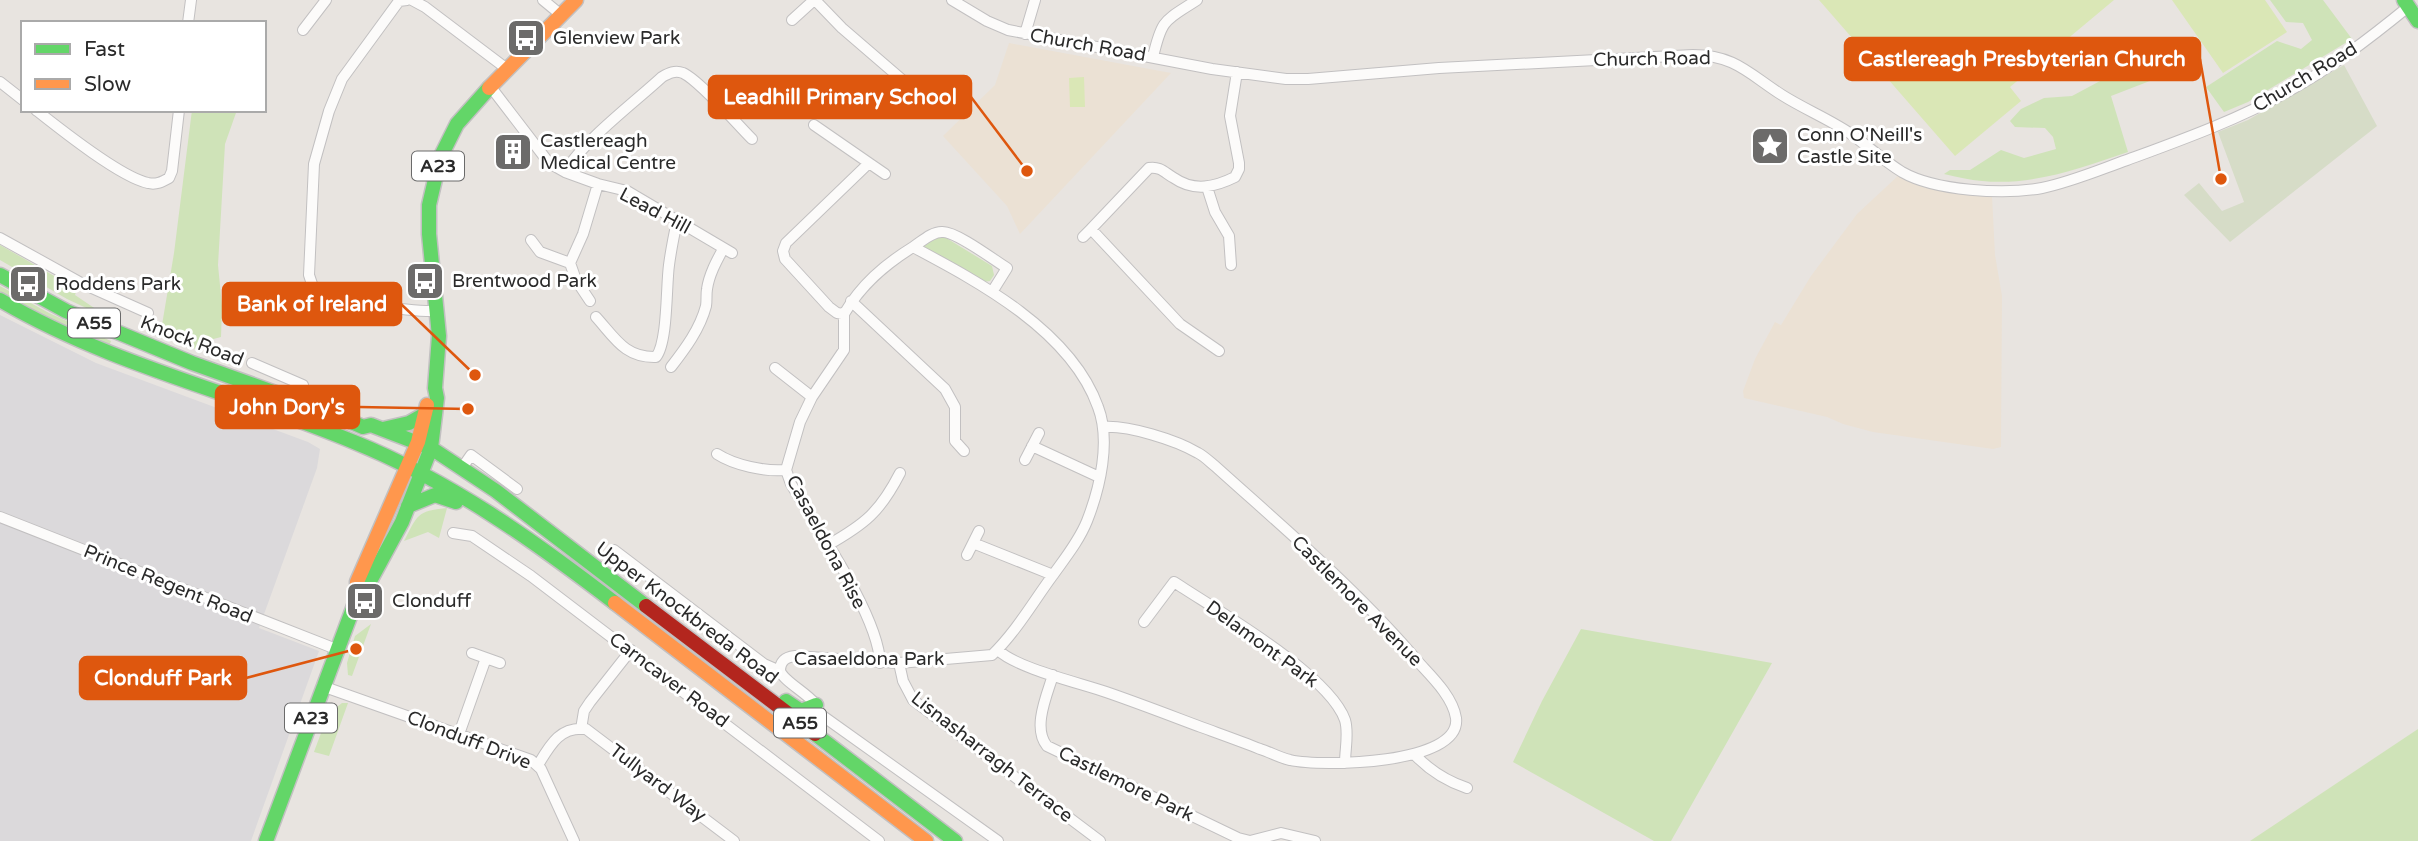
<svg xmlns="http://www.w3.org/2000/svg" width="2418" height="841" font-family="'Varela Round',sans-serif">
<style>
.industrial{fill:#dbd9db}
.education{fill:#ebe1d4}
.green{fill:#cfe3b8}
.cemetery{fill:#d6dcc7}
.pitch{fill:#dae7b6}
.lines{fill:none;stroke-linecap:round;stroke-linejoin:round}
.street-casing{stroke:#c2c0c1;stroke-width:12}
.fast-casing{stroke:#c2c0c1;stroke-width:17}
.slow-casing{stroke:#c2c0c1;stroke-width:17}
.jam-casing{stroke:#c2c0c1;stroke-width:17}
.street{stroke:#fcfbfa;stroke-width:10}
.fast{stroke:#63d668;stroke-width:14}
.slow{stroke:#ff974d;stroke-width:14}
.jam{stroke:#b3261e;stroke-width:14}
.labels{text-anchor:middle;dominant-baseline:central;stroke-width:6;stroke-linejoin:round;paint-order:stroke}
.shield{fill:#fff;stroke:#6a6a6a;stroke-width:2}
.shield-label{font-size:18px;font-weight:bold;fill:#2a2a2a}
.poi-label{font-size:19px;fill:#2a2a2a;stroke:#fff;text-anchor:start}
.street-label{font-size:19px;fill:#2a2a2a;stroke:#fff}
.leader{fill:none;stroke:#de570e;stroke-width:2.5}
.callout-dot{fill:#de570e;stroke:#fff;stroke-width:2.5}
.callout{fill:#de570e;stroke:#de570e;stroke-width:2.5}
.callout-label{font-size:21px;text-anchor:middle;font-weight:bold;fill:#fff}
</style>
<rect width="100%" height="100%" fill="#e8e4e0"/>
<path class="industrial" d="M0,315L96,363L308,442L320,449L317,468L259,628L319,651L251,841H0Z"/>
<path class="education" d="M1009,43L1171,73L1020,234L1007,206L943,136L995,85Z
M1900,174L1913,182L1930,189L1958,190L1992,196L1995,255L2002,296L2001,447L1993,449L1873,432L1843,424L1827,417L1744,398L1743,391L1755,359L1775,322L1781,325L1811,276L1857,214Z"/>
<path class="green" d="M2270,0H2323L2352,39L2248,102L2224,112L2206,87L2277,41L2301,49L2312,40L2303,23L2286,22Z
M2184,41L2195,47L2186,67L2111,96L2128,152C2081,168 2033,186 1982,181C1970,180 1957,177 1944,174L1950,170H1970L2001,150L2024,158L2056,149L2053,137L2045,128L2015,127L2010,121L2021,109L2044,98L2072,96L2171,43Z
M192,110H237L225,144L218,265L222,306L221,337L206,341L201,352L161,331L174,253Z
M943,236L992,266L994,275L990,281L983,282L923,248L927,240Z
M0,245L77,289L75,295L112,320L67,299L0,260Z
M0,286L49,313L111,341L109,347L0,293Z
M447,508L439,538L428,532L404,541C418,515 416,511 447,508Z
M371,624L352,676L348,675L347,663L355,636Z
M1581,629L1772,663L1671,841H1654L1513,762L1542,701Z
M342,703H348L329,756L314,752C321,734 326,715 342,703Z
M2418,729V841H2250Z"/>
<path class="cemetery" d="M2344,65L2377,126L2230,242L2184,195L2199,183L2222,211L2244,202L2218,132L2248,120Z"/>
<path class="pitch" d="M1819,0H2114L2010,87L2021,101L1955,156Z
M2172,0H2265L2287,32L2223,73Z
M1084,77L1085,107H1070L1069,78Z"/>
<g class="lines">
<defs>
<path id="street" d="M407,0L399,1L342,79L329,111L314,164L309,275L313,287C334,301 411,312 437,311
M412,0L425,7L507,69
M543,0L560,14
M815,0L842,28L914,90
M952,0L987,21L1008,30L1212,69L1286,79H1308L1439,68L1693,55C1735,55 1749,74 1782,95C1804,109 1829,119 1851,134C1868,146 1884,161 1902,172C1935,191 2004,195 2042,188C2071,182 2099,170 2127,160C2181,140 2237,120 2287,92C2331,68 2370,38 2408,7
M792,20L814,0
M188,23L191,0
M303,30L326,0
M1025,34L1035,0
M1153,57C1162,18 1165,21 1197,0
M0,82L23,100
M490,86L549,163L565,172L598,184L627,191L732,253
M36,110C60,129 120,177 148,183C156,185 162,182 169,178L172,171L179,110
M814,125L869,163L786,243L783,251L785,259L829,307L837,313L844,314
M869,163L885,174
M565,172C583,141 635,102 662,77C669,73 675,70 683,73C700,81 737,124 752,139
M1207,187L1215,212L1229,236L1231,265
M1083,237L1091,229
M0,238L83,284L148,313
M531,240L540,252L570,263
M913,247C921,242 932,231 943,232C957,232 994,260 1007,268L992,292
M590,301L576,280L570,263L583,234L598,184
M851,301L945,389L955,407V441L964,451
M844,314V350L812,397L800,422L786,470L791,484C816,526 879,617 880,663
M596,317C615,338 625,358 656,357C668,342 666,286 669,265C671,250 674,235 677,221
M1219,351L1180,324L1091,229L1149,168C1160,166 1165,173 1174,178C1194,192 1215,187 1235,177L1239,169V163L1230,116L1237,72
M252,363L303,385L296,401
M671,367C685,349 700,329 706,306C707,300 706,295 707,289C709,275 716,262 723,249
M775,368L812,397
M1032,446L1099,477
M717,454C734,465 765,472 786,470
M1025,460L1039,433
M462,468L471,455L517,489
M0,517L336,649
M453,533L472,536L531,576L879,841
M973,543L979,531
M828,545C865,524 880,512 900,473
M614,550L764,664L780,671
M967,555L973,543L1053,575
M1144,622L1174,582C1216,610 1329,674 1345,720C1349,733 1345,749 1345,763
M998,650C1016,668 1080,683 1106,692C1138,703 1169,715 1201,727C1220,734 1240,741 1260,749C1270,752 1280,758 1290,760C1320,767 1462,765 1456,718C1453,698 1434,679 1421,665C1360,592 1286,530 1215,466C1210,462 1204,456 1198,453C1176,440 1128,425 1103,427
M472,653L500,663
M899,663L903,681L913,700L1100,841
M780,671C780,661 786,657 795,656L899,663L992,655C1016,632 1033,602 1053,575C1065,558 1079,541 1087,521C1100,488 1111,441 1098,407C1071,331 979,282 913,247C884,265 861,285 844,314
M780,671C786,686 827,701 818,719C816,724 811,729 808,733
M1053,675C1047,695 1032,728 1047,746L1238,838L1250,841L1281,833L1315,841
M322,686L531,760L541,769L574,841
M820,714L998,841
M581,729L584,711L590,702L631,650
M459,734L486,658
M1414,754C1429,770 1446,781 1467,788
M538,765C550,745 560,726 586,729L734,841"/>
<path id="fast" d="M2404,0L2418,21
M0,275L66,311L192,363L329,412L363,427L371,425L431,448L496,491L646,606
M0,300C110,365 237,393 354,442C450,481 533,540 615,603
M383,429L409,423L425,414
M408,506L435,495L456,502
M786,701L801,711L816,705
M815,734L955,841
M266,841L358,595L369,583L402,522L431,448L437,398L435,388L439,336L429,234V205L440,158L457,124L489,88"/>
<path id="slow" d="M489,88L576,0
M358,595L357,582L418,442L427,405
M615,603L926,841"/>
<path id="jam" d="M646,606L815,734"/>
</defs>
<use href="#street" class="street-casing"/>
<use href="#fast" class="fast-casing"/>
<use href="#slow" class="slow-casing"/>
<use href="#jam" class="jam-casing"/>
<use href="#street" class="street"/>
<use href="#fast" class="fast"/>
<use href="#slow" class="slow"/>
<use href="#jam" class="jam"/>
</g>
<defs>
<symbol id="bus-square" viewBox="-11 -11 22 22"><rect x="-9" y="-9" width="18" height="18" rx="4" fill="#6c6b6a" stroke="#fff"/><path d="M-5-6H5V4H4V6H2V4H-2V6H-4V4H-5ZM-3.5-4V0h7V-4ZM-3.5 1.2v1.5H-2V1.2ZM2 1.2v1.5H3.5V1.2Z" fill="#fff"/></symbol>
<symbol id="sight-square" viewBox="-11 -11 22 22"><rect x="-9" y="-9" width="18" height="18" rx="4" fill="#6c6b6a" stroke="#fff"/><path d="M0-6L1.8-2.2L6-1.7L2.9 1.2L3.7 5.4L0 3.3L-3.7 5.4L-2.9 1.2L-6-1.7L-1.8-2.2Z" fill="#fff"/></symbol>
<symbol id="building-square" viewBox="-11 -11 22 22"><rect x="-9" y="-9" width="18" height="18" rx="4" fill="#6c6b6a" stroke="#fff"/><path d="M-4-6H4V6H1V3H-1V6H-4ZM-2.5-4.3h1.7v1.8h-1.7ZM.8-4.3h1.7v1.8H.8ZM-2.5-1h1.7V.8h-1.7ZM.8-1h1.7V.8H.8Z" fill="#fff"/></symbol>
</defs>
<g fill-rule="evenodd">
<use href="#bus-square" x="504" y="16" width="44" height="44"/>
<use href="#sight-square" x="1748" y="124" width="44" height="44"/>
<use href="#building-square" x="491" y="130" width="44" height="44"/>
<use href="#bus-square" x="403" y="259" width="44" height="44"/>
<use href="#bus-square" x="6" y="262" width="44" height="44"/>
<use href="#bus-square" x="343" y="579" width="44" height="44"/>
</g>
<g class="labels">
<g class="shield">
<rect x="412" y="151.5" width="52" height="29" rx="5"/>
<rect x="68" y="308.5" width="52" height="29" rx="5"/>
<rect x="285" y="703.5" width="52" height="29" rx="5"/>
<rect x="774" y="708.5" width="52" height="29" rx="5"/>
</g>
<g class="shield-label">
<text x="438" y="166">A23</text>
<text x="94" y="323">A55</text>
<text x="311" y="718">A23</text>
<text x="800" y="723">A55</text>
</g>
<g class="poi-label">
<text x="553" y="38">Glenview Park</text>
<text x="1797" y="135">Conn O'Neill's<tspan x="1797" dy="22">Castle Site</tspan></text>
<text x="540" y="141">Castlereagh<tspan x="540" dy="22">Medical Centre</tspan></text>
<text x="452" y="281">Brentwood Park</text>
<text x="55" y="284">Roddens Park</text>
<text x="392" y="601">Clonduff</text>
</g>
<g class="street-label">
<text transform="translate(1088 45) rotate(10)">Church Road</text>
<text transform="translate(1652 59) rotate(-1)">Church Road</text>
<text transform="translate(2305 77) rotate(-31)">Church Road</text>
<text transform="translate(655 211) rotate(28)">Lead Hill</text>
<text transform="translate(192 341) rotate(21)">Knock Road</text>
<text transform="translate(826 542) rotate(62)">Casaeldona Rise</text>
<text transform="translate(168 584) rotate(22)">Prince Regent Road</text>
<text transform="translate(1357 601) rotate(45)">Castlemore Avenue</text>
<text transform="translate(687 613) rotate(37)">Upper Knockbreda Road</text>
<text transform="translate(1262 644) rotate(36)">Delamont Park</text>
<text x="869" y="659">Casaeldona Park</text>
<text transform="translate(669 680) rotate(37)">Carncaver Road</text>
<text transform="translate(469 740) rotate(21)">Clonduff Drive</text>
<text transform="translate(992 757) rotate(38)">Lisnasharragh Terrace</text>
<text transform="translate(658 783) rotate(37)">Tullyard Way</text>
<text transform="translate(1126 784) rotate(26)">Castlemore Park</text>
</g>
</g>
<path class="leader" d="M2221 179L2200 59M1027 171L971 97M475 375L401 304M468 409L359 407M356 649L246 678"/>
<g class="callout-dot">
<circle cx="2221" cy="179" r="7"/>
<circle cx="1027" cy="171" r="7"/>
<circle cx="475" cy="375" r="7"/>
<circle cx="468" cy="409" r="7"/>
<circle cx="356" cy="649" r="7"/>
</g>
<g class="callout">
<rect x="1845" y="38" width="355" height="42" rx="7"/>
<rect x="709" y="76" width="262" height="42" rx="7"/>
<rect x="223" y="283" width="178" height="42" rx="7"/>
<rect x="216" y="386" width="143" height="42" rx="7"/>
<rect x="80" y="657" width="166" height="42" rx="7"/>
</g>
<g class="callout-label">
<text x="2022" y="66">Castlereagh Presbyterian Church</text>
<text x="840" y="104">Leadhill Primary School</text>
<text x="312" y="311">Bank of Ireland</text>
<text x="287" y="414">John Dory's</text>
<text x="163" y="685">Clonduff Park</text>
</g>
<rect x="21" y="21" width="245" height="91" fill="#ffffff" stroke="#aaaaaa" stroke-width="2"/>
<rect x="35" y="44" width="35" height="10" fill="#63d668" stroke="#aaaaaa" stroke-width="2"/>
<text x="84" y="56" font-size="21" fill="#2a2a2a">Fast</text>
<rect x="35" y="79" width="35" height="10" fill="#ff974d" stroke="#aaaaaa" stroke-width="2"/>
<text x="84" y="91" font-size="21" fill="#2a2a2a">Slow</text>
</svg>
